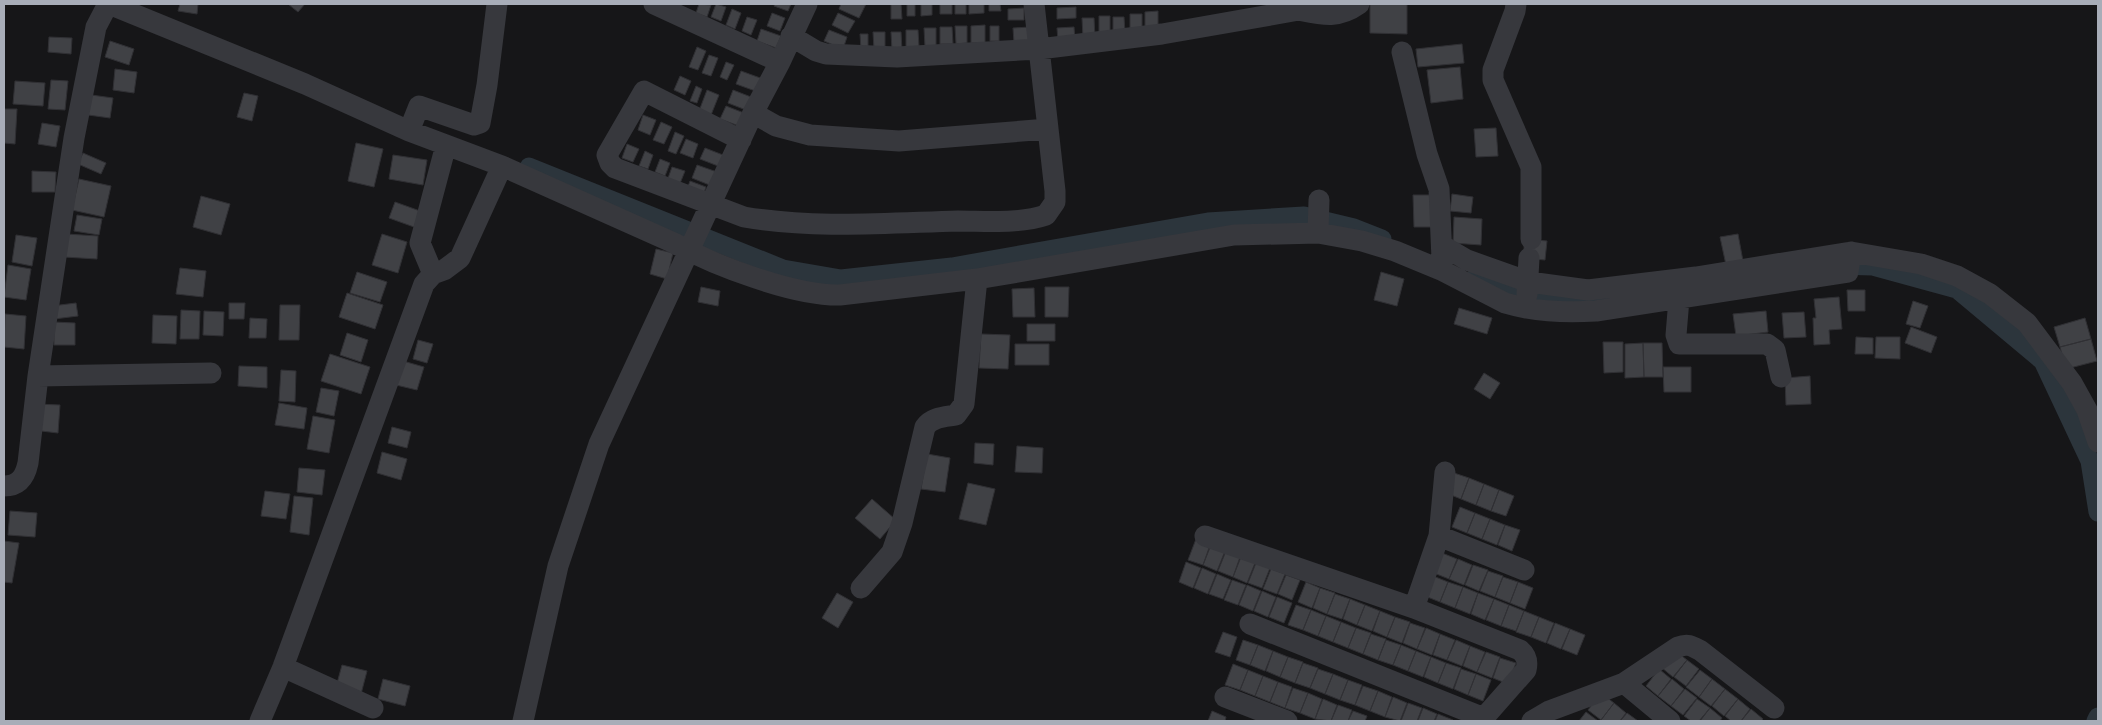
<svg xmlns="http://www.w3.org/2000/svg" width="2102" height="725" font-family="'Sofia Sans Condensed',sans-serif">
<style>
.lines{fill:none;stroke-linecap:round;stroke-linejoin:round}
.canal{stroke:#2c353c;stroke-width:19}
.building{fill:#404145;stroke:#303034}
.minor{stroke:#37383d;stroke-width:21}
</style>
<rect width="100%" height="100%" fill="#161618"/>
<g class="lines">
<path class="canal" d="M529,167L783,269L841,279L952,267L1208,222L1304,216L1354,228L1382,239
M1835,265L1873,266L1957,289L2043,361L2090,461L2098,512
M1475,278L1507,291L1561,304L1625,297
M2096,721L2098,717"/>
</g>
<path class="building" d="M180,4H198L197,14L178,11Z
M288,4H305L298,12Z
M699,4L711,5L707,17L696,13Z
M716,4L726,7L721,21L711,17Z
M775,4H791L788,11L774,6Z
M841,4H866L859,18L839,9Z
M891,4H901L902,19H891Z
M907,4H915V16H907Z
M921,4H932V15L921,16Z
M940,4H952V14H940Z
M955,4H966V14H955Z
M969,4H984V13L969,14Z
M989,4H1000L1001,11H989Z
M1370,4H1407V34L1370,33Z
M1076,7V18L1057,19V8Z
M1024,8V20H1008V9Z
M732,9L741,13L735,29L726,25Z
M1158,11V28L1145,29V12Z
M772,13L785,18L780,31L767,26Z
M838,13L855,21L848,33L832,25Z
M1130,14H1142V32H1130Z
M1099,16H1110V37H1099Z
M747,17L757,20L751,35L742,31Z
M1113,17H1124L1125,33H1113Z
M1082,18H1094L1095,38H1083Z
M985,25V43H971V26Z
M955,26H967V43L956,44Z
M990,26H999V41H990Z
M940,27H952L953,44H940Z
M1030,27V43H1014L1013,28Z
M1074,27L1075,40L1058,41L1057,28Z
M924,28H936V47H925Z
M761,29L781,36L776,48L757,41Z
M829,30L847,37L843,49L824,41Z
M906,30H918L919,47L906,48Z
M873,32H885V49L874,50Z
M891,32H901L902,51H892Z
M860,34H868V50H861Z
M49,37L72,38L71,54L48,52Z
M110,41L134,49L129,65L105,57Z
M1462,44L1464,63L1418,67L1416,49Z
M697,47L706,51L698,70L689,67Z
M709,55L718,58L711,76L702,73Z
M726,62L734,65L727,80L720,77Z
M1460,67L1463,99L1431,103L1427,70Z
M115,69L137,72L134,93L113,90Z
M741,71L763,79L758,92L736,84Z
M680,76L691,81L685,95L674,90Z
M51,80L68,81L65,110L48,109Z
M15,81L45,83L43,106L13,104Z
M696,86L702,89L697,103L690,101Z
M707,90L719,95L711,115L699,111Z
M733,90L751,97L746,110L728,103Z
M244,93L258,96L252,121L237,117Z
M84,94L113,98L110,118L81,114Z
M726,106L744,113L739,126L720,119Z
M4,109H17L15,144L4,143Z
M643,115L656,120L650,135L638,130Z
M661,122L672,127L664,144L653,140Z
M42,123L60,126L56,147L38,144Z
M1496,128L1498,156L1476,157L1474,129Z
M675,132L684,136L676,154L668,151Z
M686,139L698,144L693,158L680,153Z
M356,143L383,149L374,187L348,181Z
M627,144L639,149L633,162L622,158Z
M705,148L723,155L718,166L700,159Z
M645,151L653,155L648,169L639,166Z
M83,153L106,163L101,174L78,164Z
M393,155L427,160L423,185L389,179Z
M660,159L670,163L665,176L655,172Z
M697,165L717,172L712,186L692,178Z
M672,167L685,171L679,186L667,181Z
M32,171L56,172L55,192H32Z
M79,179L111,186L104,217L72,210Z
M690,181L706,187L702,199L686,192Z
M1452,194L1473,197L1471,213L1450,211Z
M1413,195H1436V227H1414Z
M201,196L230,204L221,235L193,227Z
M395,202L420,211L414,227L389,218Z
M77,215L102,219L99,235L74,231Z
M1454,217L1482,219L1481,245L1453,243Z
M66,234L98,236L97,259L64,257Z
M382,234L407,242L398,273L372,265Z
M1738,234L1743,261L1726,265L1720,237Z
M16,235L37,238L32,266L12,262Z
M1525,239L1547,241L1545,260L1523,258Z
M656,249L673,253L667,279L650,274Z
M8,265L31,269L26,300L4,297Z
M180,268L206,271L203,297L176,294Z
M357,272L387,282L380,302L350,293Z
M1381,272L1404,279L1397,306L1374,300Z
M701,287L720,291L718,306L698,302Z
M1045,287H1069L1068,317H1045Z
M1034,288L1035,317H1013L1012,289Z
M1847,290H1865V311H1848Z
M347,293L383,305L375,329L339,317Z
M1839,297L1842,329L1829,330L1830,344L1814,345L1813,318H1816L1814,299Z
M1913,301L1928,306L1920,328L1906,324Z
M76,303L78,316L54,319L52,306Z
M229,303H245L244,319H229Z
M280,305H300L299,340H279Z
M1459,308L1492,318L1487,334L1454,324Z
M181,310L200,311L199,339H180Z
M204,311L224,312L223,336L203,335Z
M1766,311L1768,332L1736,336L1733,314Z
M1804,312L1806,337L1784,338L1782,313Z
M5,314L26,316L24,349L4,347Z
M153,315L177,316L176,344L152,343Z
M250,318L267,319L266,338H249Z
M2085,318L2091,339L2060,347L2054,327Z
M54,322L75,323V345H54Z
M1027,324H1055V341H1027Z
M1911,327L1937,337L1931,353L1905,343Z
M347,333L368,340L361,362L340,355Z
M981,334L1010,335L1008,369L979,368Z
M1856,337L1873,338V354H1855Z
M1876,337H1900V359L1875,358Z
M2091,339L2097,361L2066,369L2060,347Z
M418,340L433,344L427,363L413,359Z
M1603,342H1623V372L1604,373Z
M1643,343L1644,377L1625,378V344Z
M1643,343H1662L1663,377H1644Z
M1015,344H1049V365H1015Z
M330,354L370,367L361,394L321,381Z
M403,361L424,367L417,390L396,385Z
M239,366L267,367V388L238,386Z
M1663,367H1691V392H1664Z
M281,370L296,371L295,402L279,401Z
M1484,373L1500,383L1490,399L1474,389Z
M1810,376L1811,404L1786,405L1785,378Z
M321,388L339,391L334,416L316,412Z
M279,403L307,408L304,429L275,425Z
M36,404L60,405L58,433L33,430Z
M313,416L335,420L329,453L307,449Z
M392,427L411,432L407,448L388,443Z
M975,443L994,444L993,465L974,463Z
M1017,446L1043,448L1042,473L1015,472Z
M382,452L407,459L401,480L377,473Z
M927,454L950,458L945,492L921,489Z
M299,468L325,470L322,495L297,492Z
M1454,473L1469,478L1461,499L1446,493Z
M1469,478L1484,484L1476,505L1461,499Z
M968,483L995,489L986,525L959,519Z
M1484,484L1499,490L1491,511L1476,505Z
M1499,490L1514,496L1506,516L1491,511Z
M265,491L290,494L286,519L261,516Z
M294,496L313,498L309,535L290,532Z
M872,499L896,520L880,539L855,518Z
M1460,507L1475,513L1467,533L1452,527Z
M10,511L37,513L35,537L8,535Z
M1475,513L1490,519L1482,539L1467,533Z
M1490,519L1505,525L1497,545L1482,539Z
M1505,525L1520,530L1512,551L1498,545Z
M1196,539L1210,545L1203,565L1188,560Z
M4,541L19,543L12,583L4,582Z
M1211,545L1225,551L1217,571L1203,565Z
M1226,551L1240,557L1233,577L1218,571Z
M1442,553L1457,559L1449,579L1434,573Z
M1241,557L1255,563L1247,583L1233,577Z
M1458,559L1472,565L1464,585L1449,579Z
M1186,562L1201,568L1193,588L1179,582Z
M1256,563L1270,568L1262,588L1248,583Z
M1473,565L1488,570L1479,591L1465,585Z
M1202,568L1216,574L1208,594L1194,588Z
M1271,569L1285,574L1277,594L1263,589Z
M1488,571L1503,576L1495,597L1480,591Z
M1217,574L1231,580L1223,599L1209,594Z
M1286,575L1300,580L1292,600L1278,594Z
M1433,576L1448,582L1440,602L1425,596Z
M1503,577L1518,582L1510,603L1495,597Z
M1232,580L1246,585L1238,605L1224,600Z
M1306,582L1320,588L1312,608L1298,602Z
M1448,582L1463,587L1455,608L1440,602Z
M1518,582L1533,588L1525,609L1510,603Z
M1247,585L1261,591L1253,611L1239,605Z
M1463,587L1478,593L1470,614L1455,608Z
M1320,588L1335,593L1327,614L1313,608Z
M1262,591L1276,597L1268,617L1254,611Z
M837,593L853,602L838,628L822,618Z
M1478,593L1494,599L1485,620L1471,614Z
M1335,594L1350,599L1342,619L1327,614Z
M1277,597L1292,603L1284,623L1269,617Z
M1350,599L1365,605L1357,625L1343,619Z
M1494,599L1509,605L1501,626L1486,620Z
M1296,605L1311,610L1303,630L1288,625Z
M1365,605L1380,611L1372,631L1357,625Z
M1509,605L1524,611L1516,631L1501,626Z
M1311,610L1326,616L1318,636L1303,630Z
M1380,611L1395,617L1387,637L1373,631Z
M1524,611L1539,617L1531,637L1516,632Z
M1326,616L1341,622L1333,642L1318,636Z
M1395,617L1410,622L1402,643L1387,637Z
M1539,617L1554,623L1546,643L1531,637Z
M1341,622L1356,628L1348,648L1333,642Z
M1410,623L1425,628L1417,649L1403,643Z
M1555,623L1570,629L1561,649L1547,643Z
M1356,628L1371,633L1363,654L1348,648Z
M1426,628L1440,634L1432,655L1417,649Z
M1570,629L1585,635L1577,655L1562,649Z
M1223,632L1237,637L1230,657L1215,652Z
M1371,634L1386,639L1378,660L1363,654Z
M1440,634L1455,640L1447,660L1433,655Z
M1243,640L1258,645L1250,665L1236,660Z
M1386,640L1401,645L1393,665L1378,660Z
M1456,640L1470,646L1462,666L1447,660Z
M1258,645L1273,651L1265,671L1250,665Z
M1401,645L1416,651L1408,671L1393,665Z
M1470,646L1485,652L1477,672L1463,666Z
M1674,650L1687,660L1673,677L1661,667Z
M1273,651L1288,657L1280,677L1266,671Z
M1416,651L1431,657L1423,677L1408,671Z
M1486,652L1500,657L1492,678L1477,672Z
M1288,657L1303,662L1295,683L1280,677Z
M1431,657L1446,663L1438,683L1424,677Z
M1500,658L1516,663L1508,684L1493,678Z
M1687,660L1699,669L1686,686L1674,677Z
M1303,663L1318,668L1310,688L1295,683Z
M1446,663L1461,668L1453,689L1438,683Z
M1233,664L1248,670L1240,690L1225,685Z
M342,665L367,671L361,694L336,687Z
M1318,669L1333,674L1325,694L1310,688Z
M1461,669L1476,674L1468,695L1454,689Z
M1659,669L1671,679L1658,696L1646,686Z
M1248,670L1263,676L1255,696L1240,690Z
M1700,670L1712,679L1699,697L1686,687Z
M1333,674L1348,680L1340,700L1325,694Z
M1476,674L1491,680L1483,701L1468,695Z
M1263,676L1278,682L1270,702L1255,696Z
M383,679L410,686L405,706L378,699Z
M1672,679L1684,689L1671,706L1658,696Z
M1712,679L1725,689L1711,706L1699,697Z
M1348,680L1362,685L1355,705L1340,700Z
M1278,682L1292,687L1285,708L1270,702Z
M1363,686L1378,691L1370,711L1355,705Z
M1293,688L1308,693L1300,713L1285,708Z
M1685,689L1697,698L1683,715L1671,706Z
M1725,689L1738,699L1724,716L1712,706Z
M1378,691L1392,697L1385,717L1370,711Z
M1308,693L1322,699L1315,719L1300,713Z
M1601,693L1614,703L1601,720L1588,710Z
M1393,697L1407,703L1400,721L1385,717Z
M1323,699L1337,705L1331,721L1315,719Z
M1697,699L1710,708L1699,721H1691L1684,716Z
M1738,699L1750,709L1741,721H1731L1725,716Z
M1408,703L1422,708L1417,721H1401Z
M1614,703L1626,713L1620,721H1603L1601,720Z
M1338,705L1352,710L1348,721H1331Z
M1423,708L1437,714L1434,721H1418Z
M1710,708L1722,718L1720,721H1700Z
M1751,709L1763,719L1761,721H1741Z
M1212,711L1226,717L1225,721H1208Z
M1353,711L1367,716L1365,721H1348Z
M1586,712L1598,721H1579Z
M1627,713L1638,721H1620Z
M1438,714L1453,720L1452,721H1435Z"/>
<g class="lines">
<path class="minor" d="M109,4L305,84L409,131L502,166L674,243C713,265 794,296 840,295L977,279L1234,235L1318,233L1362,241L1395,251L1441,270L1505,303C1535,312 1565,313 1596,311L1848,272L1851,252
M654,4L780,62
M1516,4L1515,11L1493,70V80L1531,167V239
M1299,10C1323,15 1338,19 1359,4
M791,36L816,51L826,54L897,57L1039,49L1162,34L1299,10V4
M1402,52L1427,154L1439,189L1442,259
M753,113L776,126L810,135L899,141L1048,129
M409,131L419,106L474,125L480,123L487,85L497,4
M741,140L644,91L607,155L610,163L615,168L744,217C814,229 887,223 958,221C986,221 1020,224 1046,215L1055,202V191L1034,4
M1318,233L1319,200
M1443,246L1467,260L1529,282L1588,290L1696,277L1851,252L1921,264L1957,276L1990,294L2027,323L2072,383L2087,410L2098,442
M433,274L420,243L446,145
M1527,295L1529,258
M1679,299L1676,335L1679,344H1767L1775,350L1781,377
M38,376L211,373
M4,486C19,486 25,477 28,463L38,376L74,138L96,27L108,4
M1205,536L1414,608L1520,650C1527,656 1528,662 1526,670L1481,721
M1439,536L1524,570
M861,588L892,552L902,523L925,427C932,417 945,417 956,415L964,404L977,279
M1414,608L1439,536L1445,472
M1250,624L1484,718
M283,667L373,708
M1624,683L1670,721
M1225,697L1287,721
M260,721L283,667L424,284L433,274L444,270L460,258L502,166
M523,721L558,566L599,444L753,113L780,62L807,4
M1532,721L1549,711L1624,683L1678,647C1688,643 1692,646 1701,651L1774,708"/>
</g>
<rect width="2102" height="725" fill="none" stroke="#a8adb8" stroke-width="10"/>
</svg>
